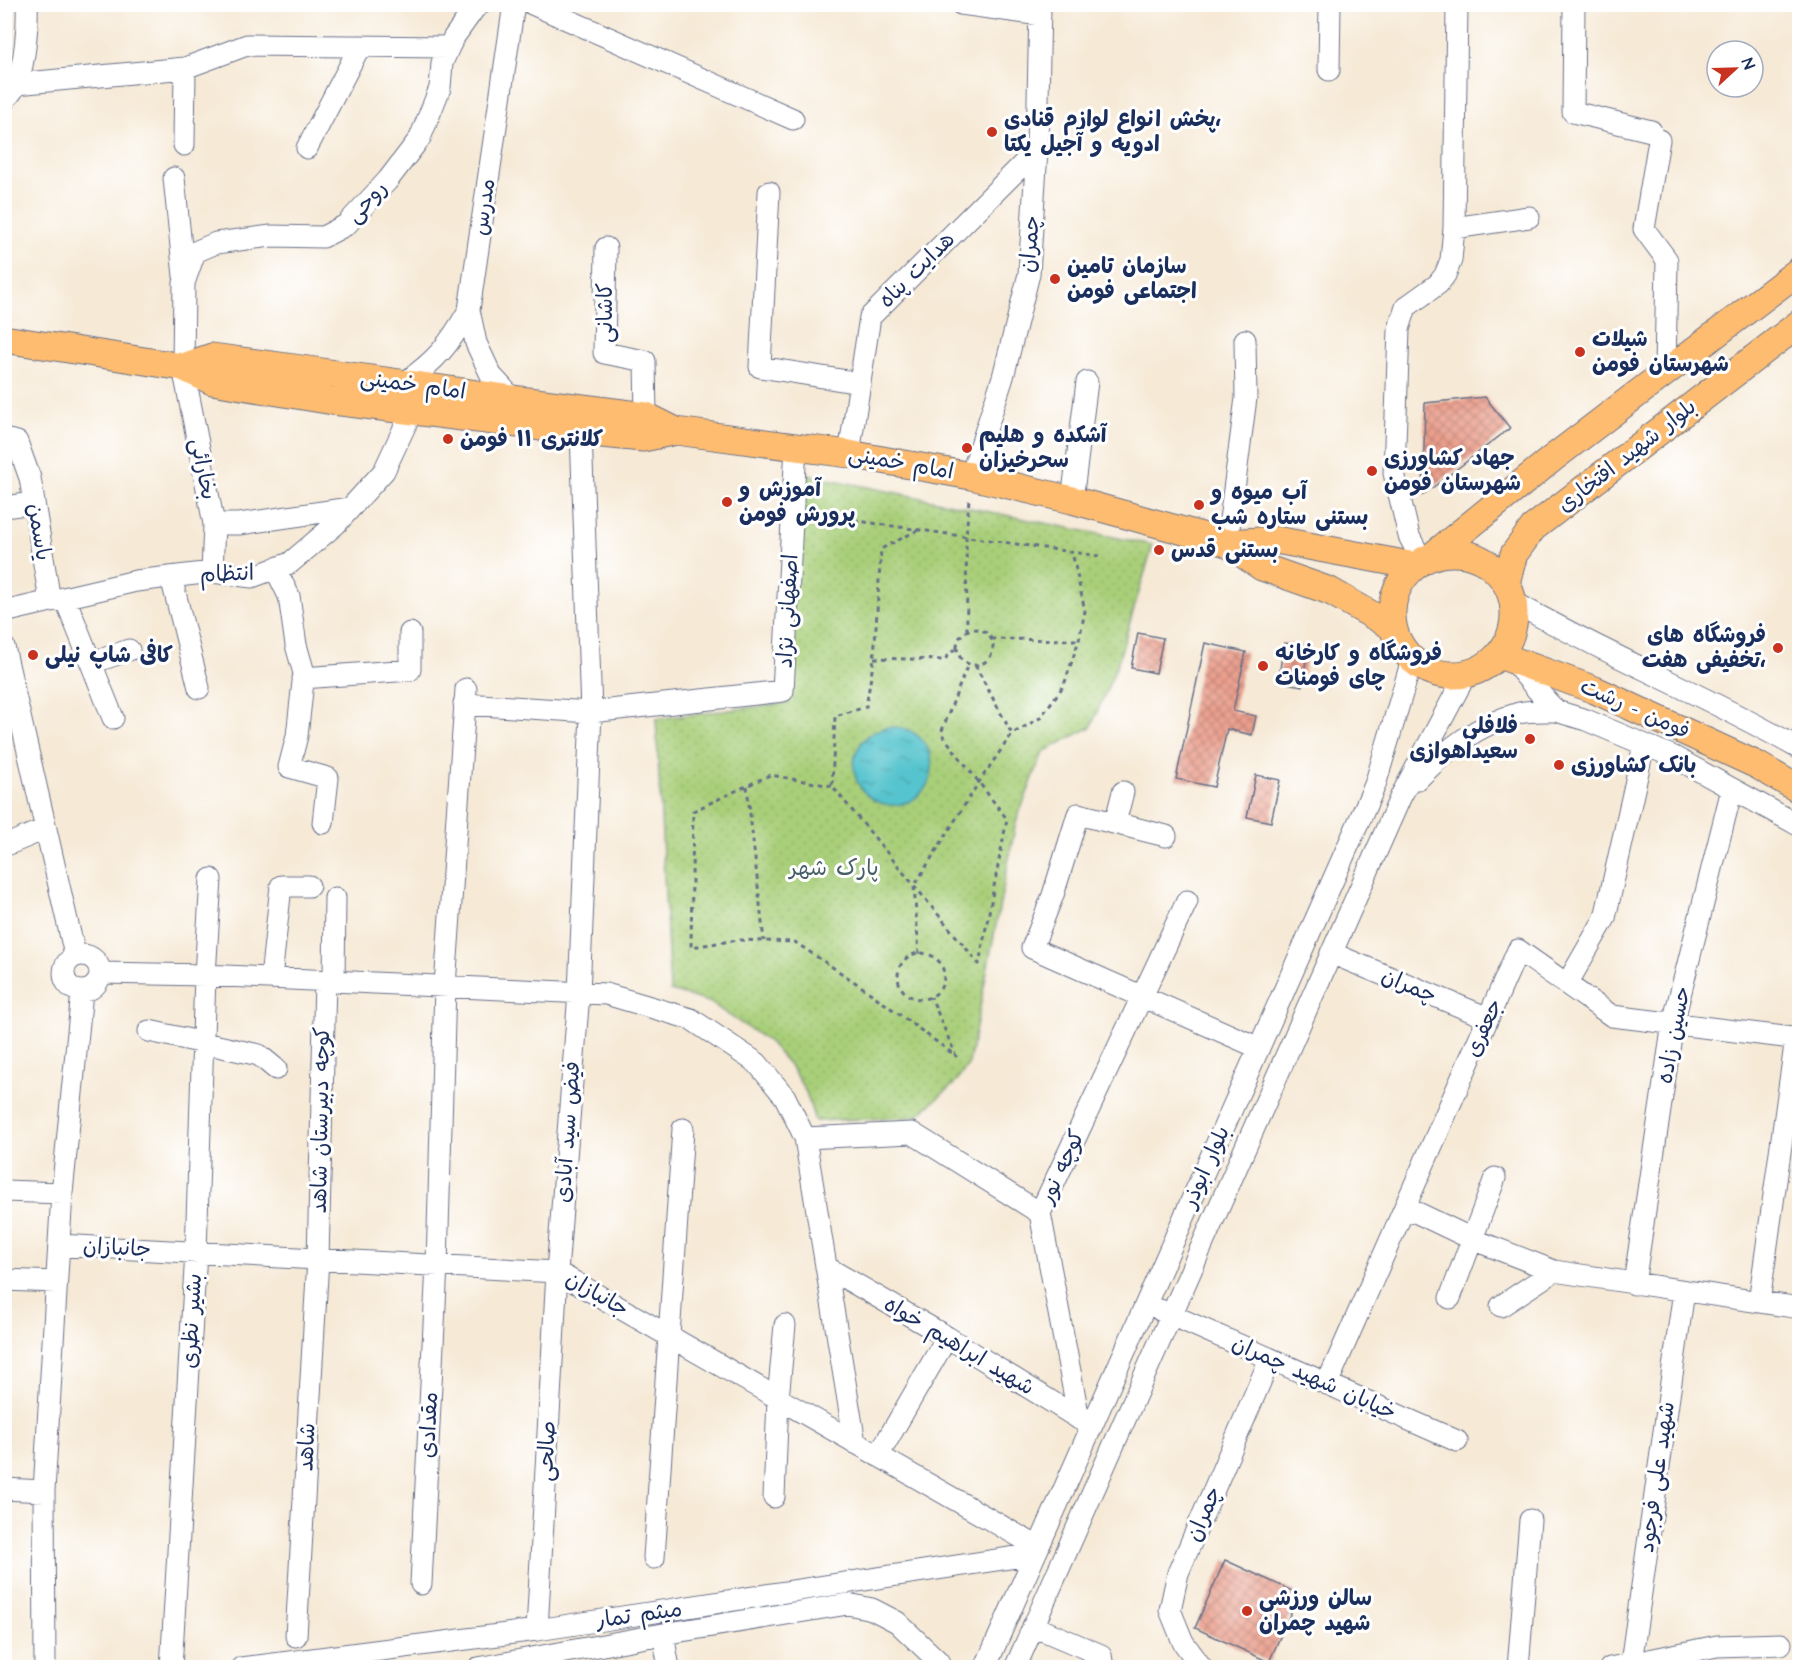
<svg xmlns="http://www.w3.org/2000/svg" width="1804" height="1672" font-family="'Architects Daughter','Playpen Sans Arabic',sans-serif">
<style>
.park{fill:url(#park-dots);stroke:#627f6c;stroke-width:1.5}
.water{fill:url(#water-ripples);stroke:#397a96;stroke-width:1.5}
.building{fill:url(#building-cross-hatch)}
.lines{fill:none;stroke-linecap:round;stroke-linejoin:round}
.minor-casing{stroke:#687088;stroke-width:23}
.major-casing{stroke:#687088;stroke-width:29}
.path{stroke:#687088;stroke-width:3;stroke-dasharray:4.5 4.5;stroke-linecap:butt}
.minor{stroke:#fff;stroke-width:21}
.major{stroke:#febc70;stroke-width:27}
.poi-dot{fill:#c8321e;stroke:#fff;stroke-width:2}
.labels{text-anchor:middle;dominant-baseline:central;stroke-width:6;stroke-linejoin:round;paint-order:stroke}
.poi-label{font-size:22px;font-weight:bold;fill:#1b2f5e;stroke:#fff;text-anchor:start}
.street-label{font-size:22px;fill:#1b2f5e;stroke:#fff}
.park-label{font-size:22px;fill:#465f66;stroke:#fff}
</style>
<defs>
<pattern id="park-dots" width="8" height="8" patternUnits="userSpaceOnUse" patternTransform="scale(1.5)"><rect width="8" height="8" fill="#a9cf79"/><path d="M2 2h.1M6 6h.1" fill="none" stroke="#91b26b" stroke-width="1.8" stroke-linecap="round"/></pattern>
<pattern id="water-ripples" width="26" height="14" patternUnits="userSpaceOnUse" patternTransform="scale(1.5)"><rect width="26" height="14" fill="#57c4ce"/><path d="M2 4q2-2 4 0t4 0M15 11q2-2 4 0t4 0" fill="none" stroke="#47a0aa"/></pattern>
<pattern id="building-cross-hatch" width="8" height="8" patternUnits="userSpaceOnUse" patternTransform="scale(1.5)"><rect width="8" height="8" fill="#ec9f8c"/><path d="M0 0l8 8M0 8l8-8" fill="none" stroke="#be8276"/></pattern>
</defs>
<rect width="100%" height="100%" fill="#fff"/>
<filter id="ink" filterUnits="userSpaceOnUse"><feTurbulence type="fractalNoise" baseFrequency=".0167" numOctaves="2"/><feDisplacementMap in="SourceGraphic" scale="12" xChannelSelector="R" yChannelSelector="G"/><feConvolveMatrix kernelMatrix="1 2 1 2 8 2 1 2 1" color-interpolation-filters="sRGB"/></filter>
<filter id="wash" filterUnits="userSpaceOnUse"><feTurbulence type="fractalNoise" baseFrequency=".008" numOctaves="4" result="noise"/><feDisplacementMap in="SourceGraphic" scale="24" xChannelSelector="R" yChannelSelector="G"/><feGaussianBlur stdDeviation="1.35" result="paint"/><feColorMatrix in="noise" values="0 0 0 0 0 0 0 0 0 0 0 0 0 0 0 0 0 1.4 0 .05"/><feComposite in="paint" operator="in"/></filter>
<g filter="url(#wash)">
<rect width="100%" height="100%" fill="#f6e9d5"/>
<path class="park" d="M803,474L1153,545L1117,665L1091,727L1043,752L1016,822L969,1063L956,1082L916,1117L815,1121L806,1092L791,1067L769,1042L709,1002L670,991L656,719L788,703L794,551Z"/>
<path class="water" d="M854 766a39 39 0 1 1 78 0a39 39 0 1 1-78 0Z"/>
<g id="blocks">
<path class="building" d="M1485,397L1510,428L1423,495L1425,403Z
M1138,633L1163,638L1156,673L1131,668Z
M1205,643L1246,652L1233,711L1256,716L1252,735L1227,729L1214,787L1176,779Z
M1284,643L1308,647L1302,686L1278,682Z
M1256,775L1280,780L1271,822L1247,817Z
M1225,1560L1299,1594L1269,1662L1195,1628Z"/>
</g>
</g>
<g filter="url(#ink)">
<use href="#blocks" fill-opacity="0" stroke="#687088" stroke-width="1.5"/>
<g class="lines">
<defs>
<path id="minor" d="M532,4L793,119
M961,4L1040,15
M1574,4L1573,112L1651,131
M1329,70L1330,4
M16,84L185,68L247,45L449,47
M4,101C8,96 13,91 16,85C25,65 28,26 27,4
M1659,140L1644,229L1667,260L1665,372
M184,145L185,68
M307,148L360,46
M174,178L184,276
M769,192L760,367L860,383
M1454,228L1529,217
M606,248L604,353L645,361L646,416
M403,384C437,360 449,345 469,310
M513,399L491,375L476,343L469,310L514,4
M4,439L17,442L30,478L50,601
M849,454L870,317L1037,150
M971,476L1003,377L1029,274L1037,150L1040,4
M1072,500L1087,382
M4,507L34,503
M214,524H239L350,508
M1227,543L1246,398L1245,340
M1422,561L1409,536L1394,473L1399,329L1406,307L1438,284L1445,275L1451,260L1454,228L1457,4
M275,568L289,596L296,645L304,673L297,736L289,767L328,778L323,823
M212,572L214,524L183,367L184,283L195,252L216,243L271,236L323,237L346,225L388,180L420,138L440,88L442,63L449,47L454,37L474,9L480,4
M171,577L199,688
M65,598L113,718
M1512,601C1606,655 1706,695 1800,749
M4,612L136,581L212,572L252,577L290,563L336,524L384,471L412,411
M4,647L75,955
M1512,660L1544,698L1556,711L1586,720L1674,757L1800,826
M92,663L129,650
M303,678L410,670V633
M464,704L591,712L783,691L796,446
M1418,779C1448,748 1477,725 1519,713C1530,710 1544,711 1556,711
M1115,823L1123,792
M1166,836L1078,814L1053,895L1032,948L1259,1048
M4,846L45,829
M1331,953L1488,1018
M64 973a18 18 0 1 1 36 0a18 18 0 1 1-36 0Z
M101,973L205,975L606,994L691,1019L757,1063L785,1097L805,1138L855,1443
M271,978L281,886H309
M334,981L335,898
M1567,984L1605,918L1644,745
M149,1031L259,1055L276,1069
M805,1138L912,1133L1040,1213
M4,1191L62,1193
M1405,1207L1472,1239L1554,1271L1800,1308
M59,1245L557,1272L1038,1547
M826,1267L947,1337L1086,1423
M4,1280L56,1282
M1634,1284L1673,1023L1732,789
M1450,1298L1495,1178
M1759,1302L1796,1038
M1501,1306L1554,1271
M1160,1310L1457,1441
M1327,1384L1518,950L1612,1016L1800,1039
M1079,1419L1040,1213L1187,901
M878,1456L947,1337
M4,1489L44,1491
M774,1497L778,1399L785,1325
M654,1558L683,1129
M421,1584L437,1265L445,986L466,689
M1033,1626L1101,1655L1103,1668
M537,1630L557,1272L579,993L591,712L581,432
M663,1634L669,1668
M296,1636L318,1259L325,981
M1631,1663L1684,1291
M45,1668L44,1491L62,1193L82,992
M171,1668L196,1252L205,975L211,879
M241,1668L537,1630L1035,1554
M478,1668L663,1634L848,1604L872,1609L897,1622L938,1661L942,1668
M985,1668L1375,785L1412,660
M1015,1668L1401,796L1466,674
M1202,1668L1183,1642L1170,1610L1178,1573L1270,1359
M1518,1668L1530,1520
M1610,1668L1717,1646L1781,1644"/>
<path id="major" d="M4,339L183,367L212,381L333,401L581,432L643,438L676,431L849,454L971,476L1072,500L1227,543L1276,540L1415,566
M183,367L212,357L294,368L513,399L646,416L676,431
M1227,543L1262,567L1330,591L1393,627
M1392 614a61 61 0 1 1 122 0a61 61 0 1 1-122 0Z
M1431,557L1553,458L1800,270
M1506,583L1514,554L1533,528L1800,323
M1499,655L1595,690L1757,765L1800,790"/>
</defs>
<use href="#minor" class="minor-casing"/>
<use href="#major" class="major-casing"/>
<path class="path" d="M810,514L1099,556
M918,530L881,549L874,658L866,707L835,716L832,786L979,964L1007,819L941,733L968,664
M957 647a18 18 0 1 1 36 0a18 18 0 1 1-36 0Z
M967,631L966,537L969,499
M991,639L1079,640
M874,658L944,660L957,647
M975,665L1012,734
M747,786L764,941
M832,786L770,775L693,811L691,947L738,940L795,942L862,987L956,1056L931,997
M898 976a23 23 0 1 1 46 0a23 23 0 1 1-46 0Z
M919,954L914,886L979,782L1012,734L1040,718L1064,685L1079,640L1085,611L1072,552"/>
<use href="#minor" class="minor"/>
<use href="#major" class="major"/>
</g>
</g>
<g class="poi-dot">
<circle cx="992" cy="132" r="6"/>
<circle cx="1055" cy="279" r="6"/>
<circle cx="1580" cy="352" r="6"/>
<circle cx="448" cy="439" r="6"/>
<circle cx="967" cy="448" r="6"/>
<circle cx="1372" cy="471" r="6"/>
<circle cx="727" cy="502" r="6"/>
<circle cx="1199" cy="505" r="6"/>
<circle cx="1159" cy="550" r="6"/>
<circle cx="1778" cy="648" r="6"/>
<circle cx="33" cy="655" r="6"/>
<circle cx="1263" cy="666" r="6"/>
<circle cx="1530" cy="739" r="6"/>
<circle cx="1559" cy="765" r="6"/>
<circle cx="1247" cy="1611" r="6"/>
</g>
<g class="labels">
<g class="poi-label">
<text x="1004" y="119">پخش انواع لوازم قنادی،<tspan x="1004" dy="25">ادویه و آجیل یکتا</tspan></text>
<text x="1067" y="266">سازمان تامین<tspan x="1067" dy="25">اجتماعی فومن</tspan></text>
<text x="1592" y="339">شیلات<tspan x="1592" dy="25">شهرستان فومن</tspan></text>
<text x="979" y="435">آشکده و هلیم<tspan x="979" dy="25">سحرخیزان</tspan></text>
<text x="460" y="439">کلانتری ۱۱ فومن</text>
<text x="1384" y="458">جهاد کشاورزی<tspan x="1384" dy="25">شهرستان فومن</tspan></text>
<text x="739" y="489">آموزش و<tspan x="739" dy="25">پرورش فومن</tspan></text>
<text x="1211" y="492">آب میوه و<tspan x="1211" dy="25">بستنی ستاره شب</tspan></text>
<text x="1171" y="550">بستنی قدس</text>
<text x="1766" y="635" text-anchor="end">فروشگاه های<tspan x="1766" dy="25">تخفیفی هفت،</tspan></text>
<text x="1275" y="653">فروشگاه و کارخانه<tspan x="1275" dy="25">چای فومنات</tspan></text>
<text x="45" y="655">کافی شاپ نیلی</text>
<text x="1518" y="726" text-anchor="end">فلافلی<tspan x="1518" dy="25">سعیداهوازی</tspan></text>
<text x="1571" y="765">بانک کشاورزی</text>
<text x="1259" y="1598">سالن ورزشی<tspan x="1259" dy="25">شهید چمران</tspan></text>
</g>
<g class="street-label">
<text transform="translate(367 202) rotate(-47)">روحی</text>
<text transform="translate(484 207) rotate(-82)">مدرس</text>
<text transform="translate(1030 244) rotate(-85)">چمران</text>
<text transform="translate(917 270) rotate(-45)">هدایت پناه</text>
<text transform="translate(605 313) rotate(-90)">کاشانی</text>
<text transform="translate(413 385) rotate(8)">امام خمینی</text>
<text transform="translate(1627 456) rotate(-38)">بلوار شهید افتخاری</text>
<text transform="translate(901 463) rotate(10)">امام خمینی</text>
<text transform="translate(203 469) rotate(79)">بخارائی</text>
<text transform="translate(39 532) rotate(81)">یاسمن</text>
<text transform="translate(227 574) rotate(-2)">انتظام</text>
<text transform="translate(788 611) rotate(-87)">اصفهانی نژاد</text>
<text transform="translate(1635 709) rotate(24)">فومن - رشت</text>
<text transform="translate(1409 986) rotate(23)">چمران</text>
<text transform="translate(1484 1028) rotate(-66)">جعفری</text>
<text transform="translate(1674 1035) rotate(-79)">حسین زاده</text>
<text transform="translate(321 1120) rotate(-89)">کوچه دبیرستان شاهد</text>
<text transform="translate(568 1132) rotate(-86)">فیض سید آبادی</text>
<text transform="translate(1062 1167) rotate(-65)">کوچه نور</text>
<text transform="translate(1206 1167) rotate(-66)">بلوار ابوذر</text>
<text transform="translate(117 1248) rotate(3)">جانبازان</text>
<text transform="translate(597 1294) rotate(30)">جانبازان</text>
<text transform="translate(192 1321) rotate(-87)">بشیر نظری</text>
<text transform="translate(959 1346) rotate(31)">شهید ابراهیم خواه</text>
<text transform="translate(1314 1378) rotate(24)">خیابان شهید چمران</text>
<text transform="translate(429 1425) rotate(-87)">مقدادی</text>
<text transform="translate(307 1447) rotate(-87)">شاهد</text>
<text transform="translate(547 1451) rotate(-87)">صالحی</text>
<text transform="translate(1657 1477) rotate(-82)">شهید علی فرجود</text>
<text transform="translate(1204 1514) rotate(-67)">چمران</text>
<text transform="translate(639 1615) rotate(-8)">میثم تمار</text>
</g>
<g class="park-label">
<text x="834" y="868">پارک شهر</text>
</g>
</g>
<rect width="1804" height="1672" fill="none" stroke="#fff" stroke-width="24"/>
<g transform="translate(1735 69) rotate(68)"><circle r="28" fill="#ffffff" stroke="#a4acbf" stroke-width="1.5"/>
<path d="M0-4.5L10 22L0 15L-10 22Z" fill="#c8321e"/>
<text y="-9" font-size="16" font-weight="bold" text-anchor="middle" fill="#1b2f5e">N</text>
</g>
</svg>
